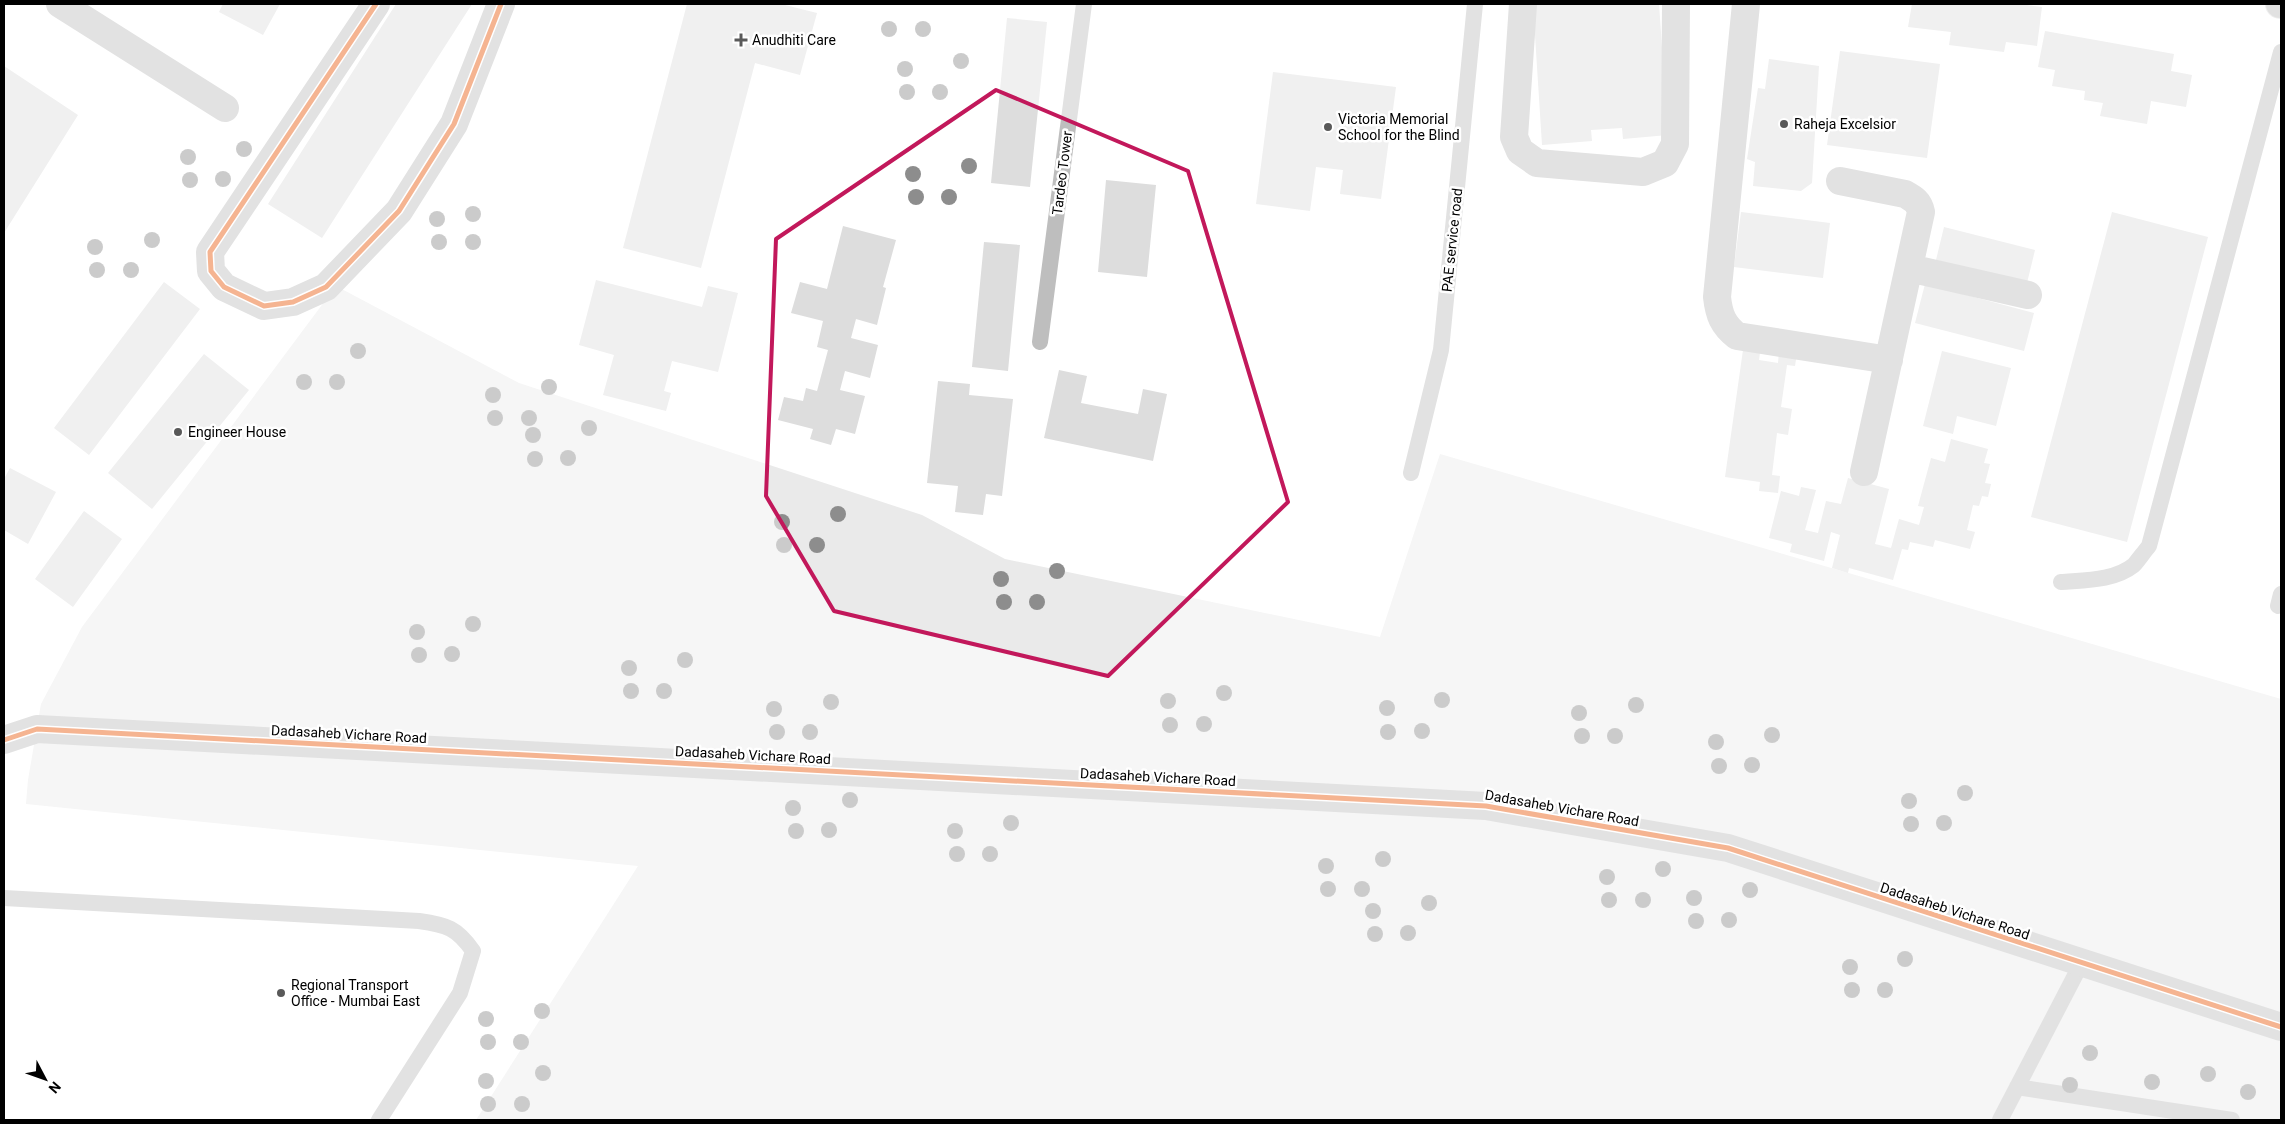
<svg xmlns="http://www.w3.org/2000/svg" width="2285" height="1124" font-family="Roboto,sans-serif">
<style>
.green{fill:#eaeaea}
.building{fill:#ddd}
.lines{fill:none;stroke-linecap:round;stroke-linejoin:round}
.primary-casing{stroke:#dbdbdb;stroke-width:30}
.lane{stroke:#bebebe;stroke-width:16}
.street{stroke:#bebebe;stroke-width:28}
.primary{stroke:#bdbdbd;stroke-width:28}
.cycleway-casing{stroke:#fff;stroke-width:8}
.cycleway{stroke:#e8590c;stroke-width:5}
.tree{fill:#8d8d8d}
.marked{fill:none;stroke:#c2185b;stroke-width:4;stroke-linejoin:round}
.poi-dot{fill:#595959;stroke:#fff;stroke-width:2}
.labels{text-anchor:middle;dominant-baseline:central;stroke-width:5;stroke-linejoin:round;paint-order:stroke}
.poi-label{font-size:14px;fill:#000;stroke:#fff;text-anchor:start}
.street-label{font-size:14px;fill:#000;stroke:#fff}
</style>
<rect width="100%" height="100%" fill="#fff"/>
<path class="green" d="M336,286L519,383L922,515L1005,559L1380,637L1440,454L2281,699V1120H476L638,866L26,804L28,780L41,704L82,627Z"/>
<path class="building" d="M223,4H280L263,35L219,12Z
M396,4H472L322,238L268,204Z
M687,4H781L817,13L800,75L755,63L701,268L623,248Z
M1533,4H1659L1668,135L1623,139L1622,128L1591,130L1592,141L1542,145Z
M1912,4H2019L2042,7L2037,46L2006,42L2004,52L1949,45L1951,32L1908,27Z
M1007,18L1047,22L1030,187L991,183Z
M2045,31L2174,54L2171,71L2192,75L2186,107L2151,101L2147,124L2100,116L2103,103L2084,100L2085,91L2052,86L2055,70L2038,67Z
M1840,51L1940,64L1927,158L1827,145Z
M1769,59L1819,66L1812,183L1801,191L1753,186L1755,162L1747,159L1758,88L1765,89Z
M4,66L78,115L4,233Z
M1273,72L1396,87L1381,199L1340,194L1343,170L1316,167L1310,211L1256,204Z
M1106,180L1156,185L1147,277L1098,272Z
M1741,212L1830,223L1823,278L1734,267Z
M2112,212L2208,237L2127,542L2031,517Z
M843,226L896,240L883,287L886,288L877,325L856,319L851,338L878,345L870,378L845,371L840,390L865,396L855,434L836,429L831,445L810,439L813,429L778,420L784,397L803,401L806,388L817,391L828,350L817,347L823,321L791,313L800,282L827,289Z
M1944,227L2035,250L2027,283L1936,260Z
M984,242L1020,245L1008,371L972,367Z
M596,280L702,307L708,286L738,293L718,372L672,361L664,391L671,393L666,411L603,395L614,355L579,345Z
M164,282L200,309L89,455L54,428Z
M1925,284L2034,313L2024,351L1915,323Z
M1743,350L1760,352L1759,360L1778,363L1779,351L1797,353L1795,366L1787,365L1781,407L1792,409L1788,435L1777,433L1772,475L1780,476L1778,493L1759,491L1760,482L1725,477Z
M1942,351L2011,368L1996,426L1957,416L1953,434L1923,426Z
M204,354L249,390L152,509L108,473Z
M1059,370L1087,376L1081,403L1138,414L1143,389L1167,394L1153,461L1044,438Z
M938,381L970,384L969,395L1013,399L1002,496L986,494L983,515L955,512L958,486L927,483Z
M1951,439L1988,449L1984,463L1990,464L1985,483L1991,484L1988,497L1982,496L1979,506L1973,505L1967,530L1975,532L1970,549L1935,540L1933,547L1910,542L1908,550L1902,549L1893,580L1849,568L1848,573L1832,568L1840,535L1831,532L1824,561L1790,552L1792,544L1769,538L1781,491L1799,496L1801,487L1816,490L1805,530L1818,533L1826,501L1841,504L1848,478L1889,489L1875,544L1891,548L1899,519L1919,525L1924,507L1918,506L1931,458L1945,462Z
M10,468L56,492L28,544L4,530V479Z
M84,511L122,539L73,607L35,579Z"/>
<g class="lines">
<defs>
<path id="primary" d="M2280,4H2281"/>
</defs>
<use href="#primary" class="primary-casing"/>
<path class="lane" d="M1040,342L1084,4
M1411,473L1441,350L1475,4
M2061,582C2085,580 2114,581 2134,565C2139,559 2144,552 2149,546L2281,52
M2278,606L2281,594
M4,898L419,921C447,925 457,928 473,951L460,993L379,1120
M2017,1087L2232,1120
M2000,1120L2081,964"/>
<path class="street" d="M60,4L225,108
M376,4L210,252L211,271L224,287L264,306L293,302L326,287L399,211L454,124L501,4
M1523,4L1514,137L1520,151L1537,163L1643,172L1665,163L1675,144L1676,4
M1746,4L1717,297C1719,315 1723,325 1737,336L1889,360
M1840,181L1905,194C1914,199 1919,202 1921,212L1864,472
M1909,268L2028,295
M4,740L37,729L1486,806L1728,848L2281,1027"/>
<use href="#primary" class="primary"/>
<defs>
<path id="cycleway" d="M376,4L210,252L211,271L224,287L264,306L293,302L326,287L399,211L454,124L501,4
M4,740L37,729L1486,806L1728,848L2281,1027"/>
</defs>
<use href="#cycleway" class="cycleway-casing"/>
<use href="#cycleway" class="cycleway"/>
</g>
<g class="tree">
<circle cx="889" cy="29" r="8"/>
<circle cx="923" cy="29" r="8"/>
<circle cx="961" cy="61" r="8"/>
<circle cx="905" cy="69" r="8"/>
<circle cx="907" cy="92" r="8"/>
<circle cx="940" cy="92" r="8"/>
<circle cx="244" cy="149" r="8"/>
<circle cx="188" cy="157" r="8"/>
<circle cx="969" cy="166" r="8"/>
<circle cx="913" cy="174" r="8"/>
<circle cx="223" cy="179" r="8"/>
<circle cx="190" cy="180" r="8"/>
<circle cx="916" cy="197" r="8"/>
<circle cx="949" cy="197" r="8"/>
<circle cx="473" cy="214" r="8"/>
<circle cx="437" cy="219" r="8"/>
<circle cx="152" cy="240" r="8"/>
<circle cx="439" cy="242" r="8"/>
<circle cx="473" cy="242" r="8"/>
<circle cx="95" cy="247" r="8"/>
<circle cx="97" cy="270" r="8"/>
<circle cx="131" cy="270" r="8"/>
<circle cx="358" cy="351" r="8"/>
<circle cx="304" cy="382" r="8"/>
<circle cx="337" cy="382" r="8"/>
<circle cx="549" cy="387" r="8"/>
<circle cx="493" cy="395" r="8"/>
<circle cx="495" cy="418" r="8"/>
<circle cx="529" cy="418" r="8"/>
<circle cx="589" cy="428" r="8"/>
<circle cx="533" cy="435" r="8"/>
<circle cx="568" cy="458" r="8"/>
<circle cx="535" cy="459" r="8"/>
<circle cx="838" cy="514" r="8"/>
<circle cx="782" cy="522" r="8"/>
<circle cx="784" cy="545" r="8"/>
<circle cx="817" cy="545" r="8"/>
<circle cx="1057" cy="571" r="8"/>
<circle cx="1001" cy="579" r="8"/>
<circle cx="1004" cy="602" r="8"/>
<circle cx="1037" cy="602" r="8"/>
<circle cx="473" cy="624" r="8"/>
<circle cx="417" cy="632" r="8"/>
<circle cx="452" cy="654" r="8"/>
<circle cx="419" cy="655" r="8"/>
<circle cx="685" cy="660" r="8"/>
<circle cx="629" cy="668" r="8"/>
<circle cx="631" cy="691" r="8"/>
<circle cx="664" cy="691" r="8"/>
<circle cx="1224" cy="693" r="8"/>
<circle cx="1442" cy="700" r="8"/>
<circle cx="1168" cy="701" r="8"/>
<circle cx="831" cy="702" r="8"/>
<circle cx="1636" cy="705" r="8"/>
<circle cx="1387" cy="708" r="8"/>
<circle cx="774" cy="709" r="8"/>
<circle cx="1579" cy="713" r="8"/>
<circle cx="1204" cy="724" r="8"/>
<circle cx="1170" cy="725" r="8"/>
<circle cx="1422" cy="731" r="8"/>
<circle cx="777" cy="732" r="8"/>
<circle cx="810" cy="732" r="8"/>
<circle cx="1388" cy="732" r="8"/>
<circle cx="1772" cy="735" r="8"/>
<circle cx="1582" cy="736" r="8"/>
<circle cx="1615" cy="736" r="8"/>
<circle cx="1716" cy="742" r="8"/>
<circle cx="1752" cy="765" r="8"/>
<circle cx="1719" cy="766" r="8"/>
<circle cx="1965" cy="793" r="8"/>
<circle cx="850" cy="800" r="8"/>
<circle cx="1909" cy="801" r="8"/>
<circle cx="793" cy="808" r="8"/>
<circle cx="1011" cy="823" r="8"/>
<circle cx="1944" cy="823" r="8"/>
<circle cx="1911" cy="824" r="8"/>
<circle cx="829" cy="830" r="8"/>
<circle cx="796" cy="831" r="8"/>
<circle cx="955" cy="831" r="8"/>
<circle cx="957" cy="854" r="8"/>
<circle cx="990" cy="854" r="8"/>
<circle cx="1383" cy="859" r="8"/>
<circle cx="1326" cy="866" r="8"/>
<circle cx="1663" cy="869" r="8"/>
<circle cx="1607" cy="877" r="8"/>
<circle cx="1328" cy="889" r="8"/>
<circle cx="1362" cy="889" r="8"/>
<circle cx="1750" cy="890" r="8"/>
<circle cx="1694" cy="898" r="8"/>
<circle cx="1609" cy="900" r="8"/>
<circle cx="1643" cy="900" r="8"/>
<circle cx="1429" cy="903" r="8"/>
<circle cx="1373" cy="911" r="8"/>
<circle cx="1729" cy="920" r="8"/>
<circle cx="1696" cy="921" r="8"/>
<circle cx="1408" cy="933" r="8"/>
<circle cx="1375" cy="934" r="8"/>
<circle cx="1905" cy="959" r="8"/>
<circle cx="1850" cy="967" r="8"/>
<circle cx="1852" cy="990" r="8"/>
<circle cx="1885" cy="990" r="8"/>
<circle cx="542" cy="1011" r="8"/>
<circle cx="486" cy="1019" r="8"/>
<circle cx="488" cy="1042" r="8"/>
<circle cx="521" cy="1042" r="8"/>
<circle cx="2090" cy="1053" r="8"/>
<circle cx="543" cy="1073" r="8"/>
<circle cx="2208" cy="1074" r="8"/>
<circle cx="486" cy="1081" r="8"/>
<circle cx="2152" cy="1082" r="8"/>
<circle cx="2070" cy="1085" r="8"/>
<circle cx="2248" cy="1092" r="8"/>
<circle cx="488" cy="1104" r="8"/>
<circle cx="522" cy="1104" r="8"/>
</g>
<path d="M0 0H2285V1124H0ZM996,90L1188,171L1288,502L1108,676L834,611L766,496L776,239Z" fill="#fff" fill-opacity=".55" fill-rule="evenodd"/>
<path class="marked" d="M996,90L1188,171L1288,502L1108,676L834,611L766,496L776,239Z"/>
<g class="poi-dot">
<path d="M738.5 32.5h5v5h5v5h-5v5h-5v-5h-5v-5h5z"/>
<circle cx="1784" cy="124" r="5"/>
<circle cx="1328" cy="127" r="5"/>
<circle cx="178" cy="432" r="5"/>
<circle cx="281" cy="993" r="5"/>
</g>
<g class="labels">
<g class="poi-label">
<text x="752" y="40">Anudhiti Care</text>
<text x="1338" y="119">Victoria Memorial<tspan x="1338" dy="16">School for the Blind</tspan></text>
<text x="1794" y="124">Raheja Excelsior</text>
<text x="188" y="432">Engineer House</text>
<text x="291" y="985">Regional Transport<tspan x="291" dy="16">Office - Mumbai East</tspan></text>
</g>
<g class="street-label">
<text transform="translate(1062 173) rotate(-83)">Tardeo Tower</text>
<text transform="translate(1452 240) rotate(-84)">PAE service road</text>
<text transform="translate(349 734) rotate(3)">Dadasaheb Vichare Road</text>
<text transform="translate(753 755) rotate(3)">Dadasaheb Vichare Road</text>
<text transform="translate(1158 777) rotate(3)">Dadasaheb Vichare Road</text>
<text transform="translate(1562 808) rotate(10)">Dadasaheb Vichare Road</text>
<text transform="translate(1955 911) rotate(18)">Dadasaheb Vichare Road</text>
</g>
</g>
<rect width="2285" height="1124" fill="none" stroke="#000000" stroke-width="10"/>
<g transform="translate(45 1079) rotate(131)" stroke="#ffffff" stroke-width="4" paint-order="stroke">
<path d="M0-4L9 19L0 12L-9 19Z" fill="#000000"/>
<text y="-8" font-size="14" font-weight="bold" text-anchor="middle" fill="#000000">N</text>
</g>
</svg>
